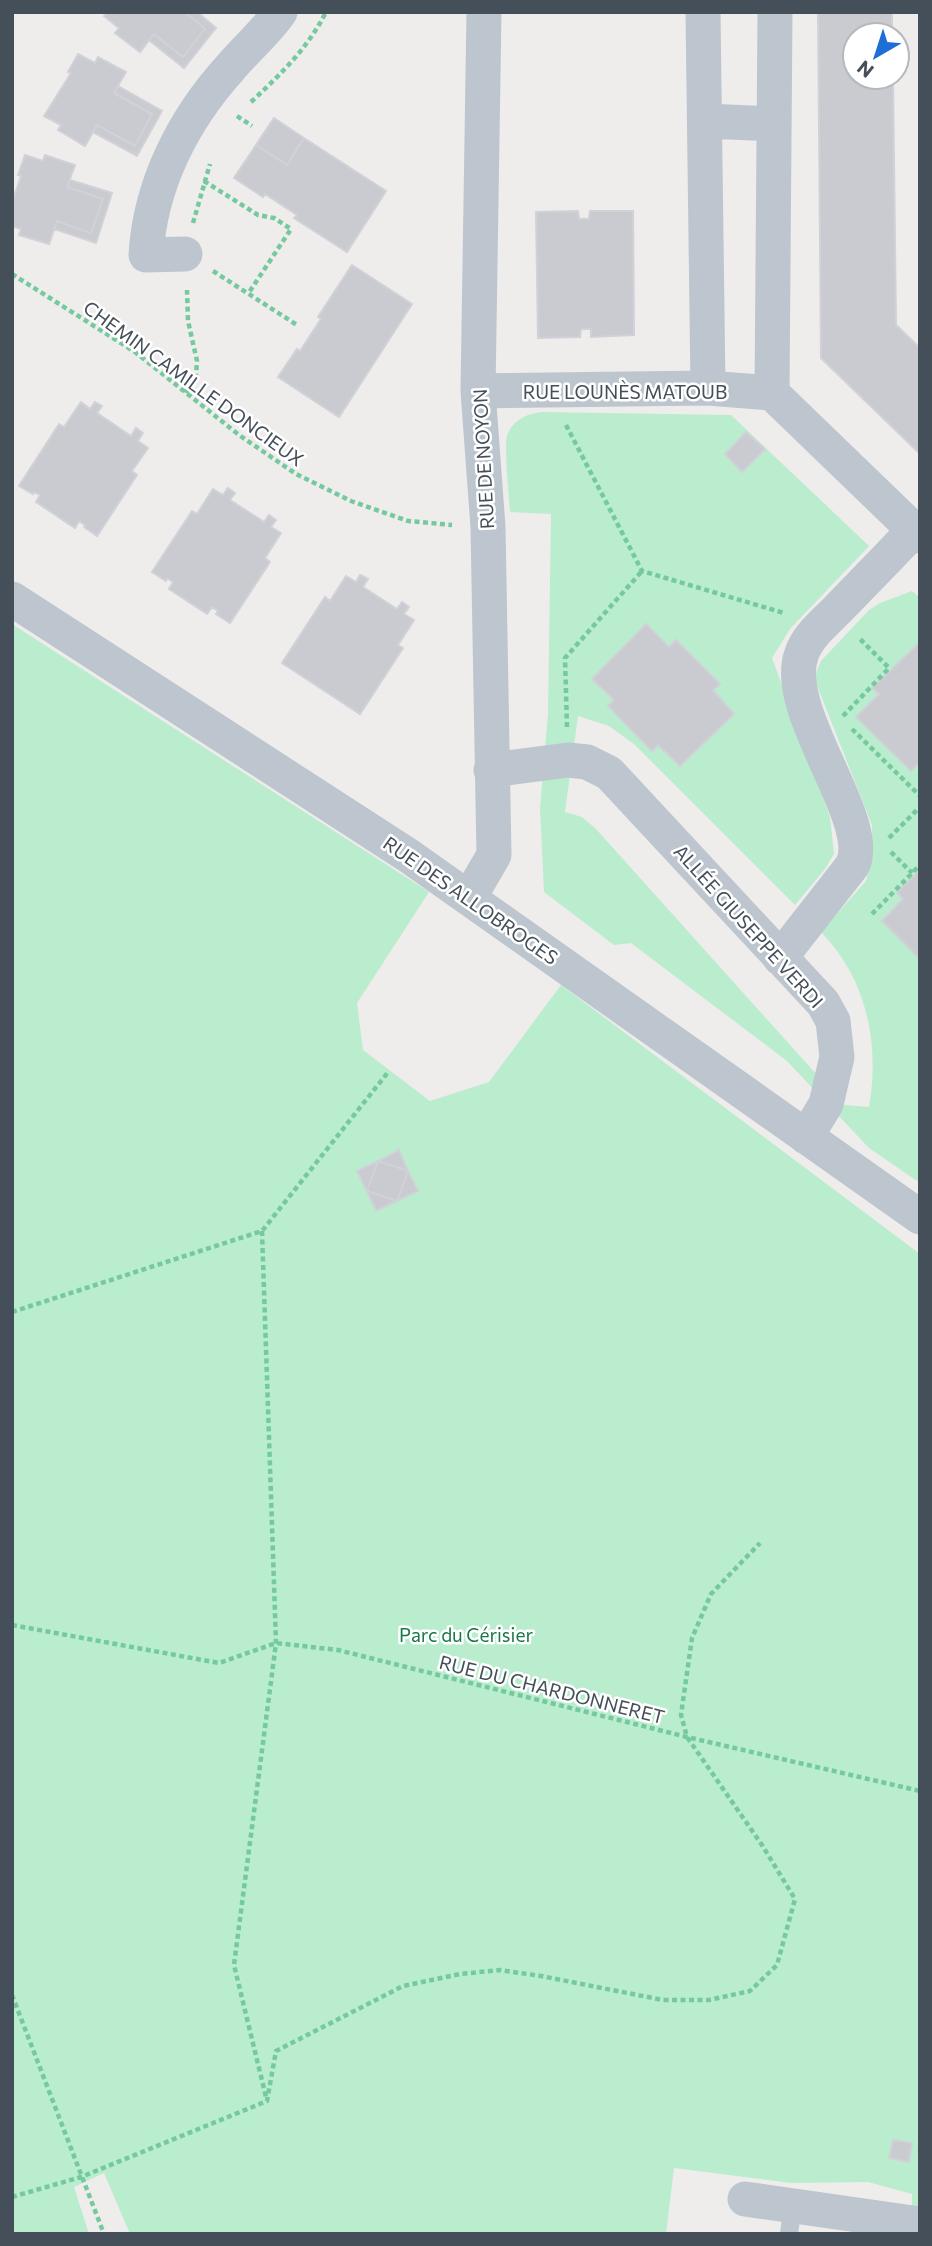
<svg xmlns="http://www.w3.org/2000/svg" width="932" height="2246" font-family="Commissioner,sans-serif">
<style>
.green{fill:#baecce}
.building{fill:#c9cbd1;stroke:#d0d2d8;stroke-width:2}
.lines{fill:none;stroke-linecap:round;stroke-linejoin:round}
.path{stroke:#74c99f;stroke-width:4.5;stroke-dasharray:5 3.5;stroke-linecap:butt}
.service{stroke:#bdc6ce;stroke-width:18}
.minor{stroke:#bdc6ce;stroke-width:35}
.labels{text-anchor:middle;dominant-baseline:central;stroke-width:5;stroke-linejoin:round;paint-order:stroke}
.street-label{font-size:19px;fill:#454f59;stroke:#fff}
.park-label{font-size:19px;fill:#197748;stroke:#fff}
</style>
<rect width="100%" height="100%" fill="#efecec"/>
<path class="green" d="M541,412L731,415L869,546L790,629L772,658L830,817L834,854L825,869L795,905L634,744L609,726L578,716L565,812L582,817L596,829L844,1105L869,1107C880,1044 867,979 821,932L866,881L872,858V825L814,678L821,661L869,610L880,603L912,591L920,598V647L917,645L873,688L879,694L856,717L910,771L920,762V1183L869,1148L787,1061L631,943L614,945L544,892L540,808L548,714L551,514L510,512C509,498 504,446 507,436C512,420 527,414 541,412Z
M12,624L429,892L357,1003L363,1050L430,1101L489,1082L561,985L920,1254V2234H911L912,2194L868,2182L791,2183L674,2168L666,2234H130L104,2173L74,2187L89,2234H12Z"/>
<path class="building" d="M107,12H185L205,29L183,57L154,34L140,52L115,33L119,28L104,16Z
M185,12H197L216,28L184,68L149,40L154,34L183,57L205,29Z
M818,12H892V35H855V77H893L896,325L920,348V454L821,358Z
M78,54L95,63L98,57L126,72L114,93L152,114L135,146L97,125L85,146L58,130L61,125L44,116L71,73L68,72Z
M118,86L162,111L137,156L93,132L97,125L135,146L152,114L114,93Z
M274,118L304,138L287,165L256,145Z
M304,138L386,191L347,252L294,218L297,215L265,194L263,197L234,178L256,145L287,165Z
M25,155L43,161L45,155L75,165L67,187L103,199L91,233L57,221L49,244L19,235L21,229L12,226V203L21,176L18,175Z
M70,180L112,193L96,243L54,229L57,221L91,233L103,199L67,187Z
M578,211L579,219H589L590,211H633L634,335L591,337V329H581L580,337L538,338L536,212Z
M352,265L412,304L339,417L278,377L297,349L300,351L321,319L318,317Z
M81,402L90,409L95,402L102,406L97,413L131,436L136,428L143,433L138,441L148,448L132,471L137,475L97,536L84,527L85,525L79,521L75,528L36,502L40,495L34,492L33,494L19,486L59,424L64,427Z
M746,432L765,449L742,472L725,454Z
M228,488L235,493L230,500L264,522L269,515L276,520L271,527L281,533L265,558L270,562L230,623L216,614L218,611L212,607L207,614L169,589L173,582L167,578L166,581L152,572L192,511L197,514L213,489L223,495Z
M360,575L368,579L363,587L397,609L402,602L409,607L404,614L414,620L398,645L403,648L360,714L282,663L325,597L330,601L346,576L356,582Z
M646,624L669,647L676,640L720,684L713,690L734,714L680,766L658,745L652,751L608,706L614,700L592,679Z
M918,644L920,647V762L911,771L856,717L879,694L872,688Z
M920,870V959L882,921L903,899L897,892Z
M399,1150L408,1171L378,1161Z
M378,1161L408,1171L397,1201L367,1191Z
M378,1161L367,1191L357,1171Z
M408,1171L418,1191L397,1201Z
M367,1191L397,1201L376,1211Z
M893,2140L912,2143L909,2162L889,2158Z"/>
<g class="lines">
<path class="path" d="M251,102C280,75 308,48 326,12
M237,116L252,126
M204,181L258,215L274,218L291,229L248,294
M193,223L210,164
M213,271L297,325
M12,274L135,352L239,435L296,474L351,501L408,521L452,525
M186,393L196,375L197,361L188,321L187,290
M566,425L642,571L784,613
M843,716L889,668L858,637
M567,727L565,658L642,571
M852,729L920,796
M889,838L920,807
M891,852L912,873
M872,914L920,865
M262,1231L276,1643L234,1965L266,2097
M12,1312L262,1231L389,1071
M12,1625L219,1663L276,1643L338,1650L687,1737L920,1791
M12,1995L104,2234
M12,2197L81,2177L267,2101L276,2051L403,1986L460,1974L500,1970L541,1976L663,2000H709L750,1991L777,1965L795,1899L762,1845L687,1737L681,1715L692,1638L711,1594L760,1543"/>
<path class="service" d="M789,2234L793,2204"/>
<path class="minor" d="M703,12L708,388
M705,121L774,124
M185,254L146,255C150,185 183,120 230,68C246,49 265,33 280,12
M478,391L708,388L772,393
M772,393L775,12
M772,393L920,536
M12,599L409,856L920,1217
M491,770L568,760L587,762L609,773L823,1003L833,1021L837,1057L826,1104L806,1137
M469,898L494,855L488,527L478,391L484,12
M780,958L852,866C876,822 779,710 802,653C808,636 824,623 836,611C862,584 888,558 914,530
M745,2199L920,2224"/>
</g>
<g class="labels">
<g class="street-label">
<text transform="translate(194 383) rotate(36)">CHEMIN CAMILLE DONCIEUX</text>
<text x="625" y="391">RUE LOUNÈS MATOUB</text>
<text transform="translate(483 459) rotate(-93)">RUE DE NOYON</text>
<text transform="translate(471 900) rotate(35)">RUE DES ALLOBROGES</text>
<text transform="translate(749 926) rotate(48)">ALLÉE GIUSEPPE VERDI</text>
<text transform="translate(552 1689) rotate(14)">RUE DU CHARDONNERET</text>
</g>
<g class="park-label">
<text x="466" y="1634">Parc du Cérisier</text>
</g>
</g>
<rect width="932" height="2246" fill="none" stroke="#454f59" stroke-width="28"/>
<g transform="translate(876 56) rotate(219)"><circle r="33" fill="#ffffff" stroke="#b5b9bd" stroke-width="2"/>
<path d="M0-5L12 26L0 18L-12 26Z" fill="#1e6ed7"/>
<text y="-10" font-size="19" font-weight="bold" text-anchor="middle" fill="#454f59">N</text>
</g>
</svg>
